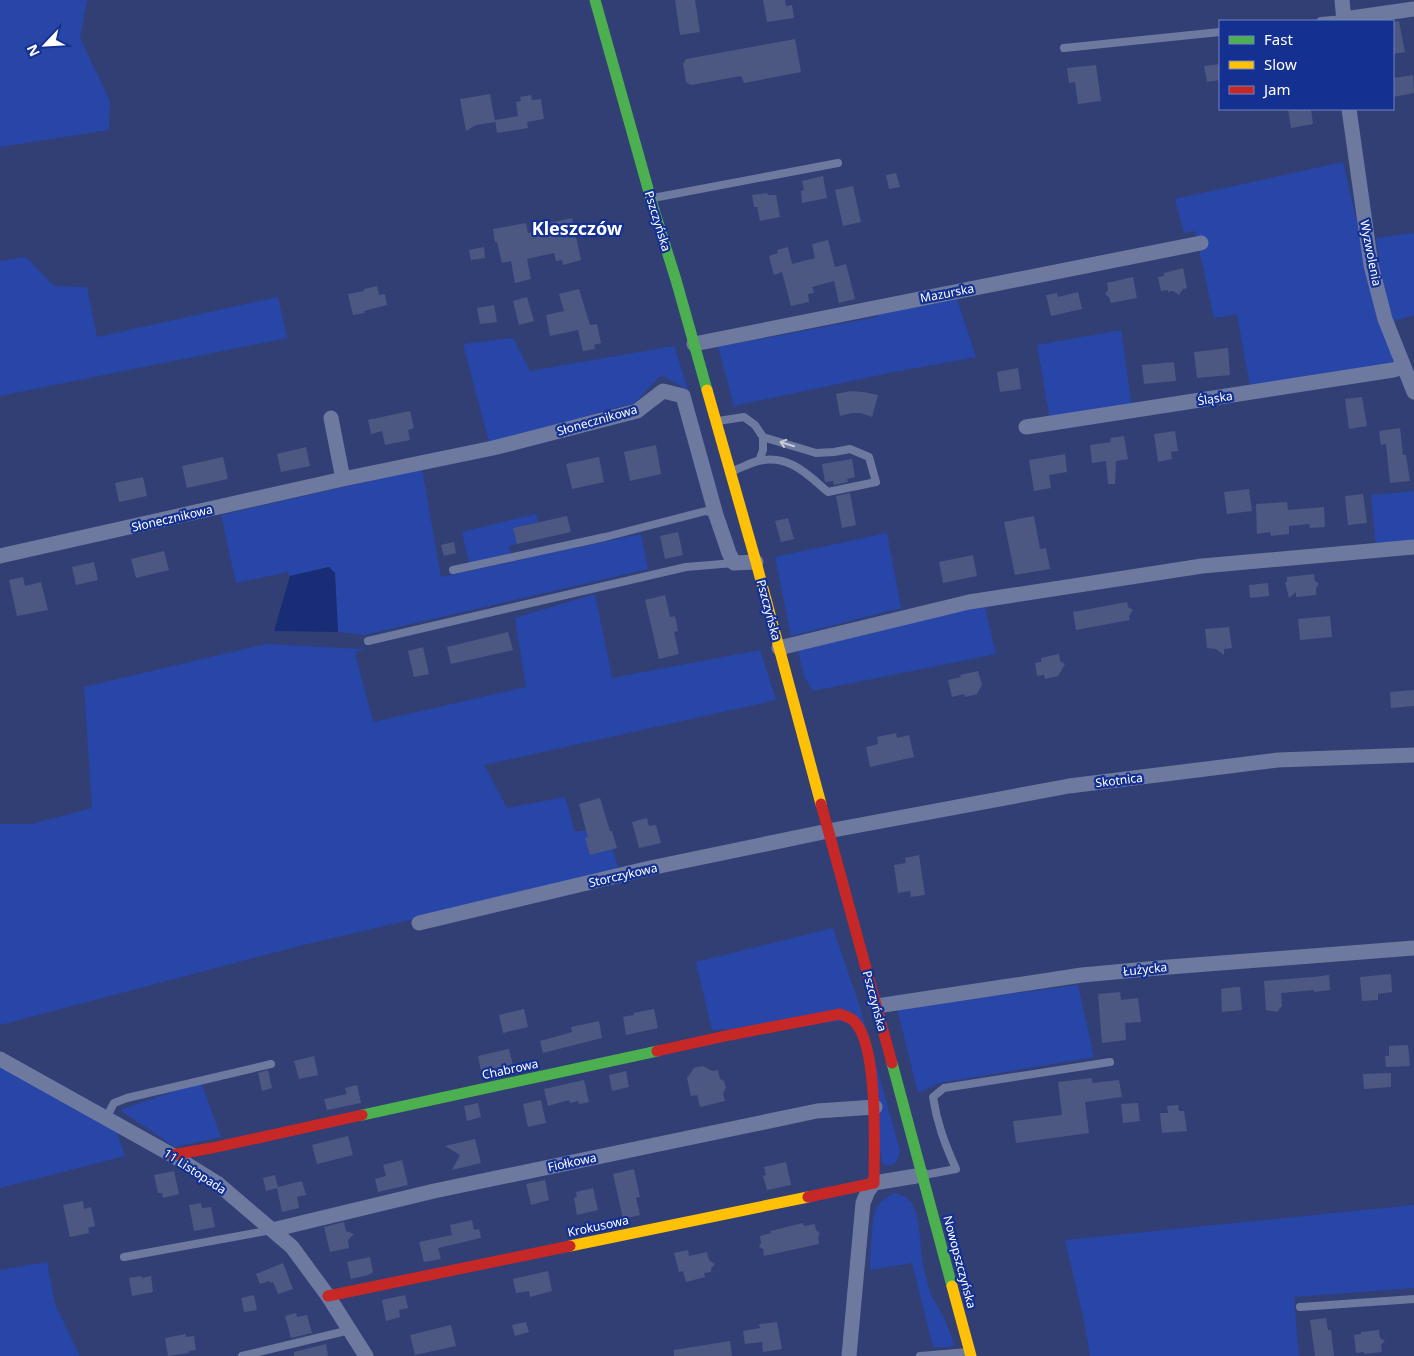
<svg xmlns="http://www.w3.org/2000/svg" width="1414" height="1356" font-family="'Noto Sans',sans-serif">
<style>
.green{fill:#2746a8}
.water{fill:#182d75}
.building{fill:#4c5882}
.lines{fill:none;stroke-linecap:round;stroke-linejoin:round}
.lane{stroke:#6d799f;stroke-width:8}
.street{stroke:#6d799f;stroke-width:15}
.fast{stroke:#4caf50;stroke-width:11}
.slow{stroke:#ffc107;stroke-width:11}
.jam{stroke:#c62828;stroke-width:11}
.oneway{stroke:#c5c9d9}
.labels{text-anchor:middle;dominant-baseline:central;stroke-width:4.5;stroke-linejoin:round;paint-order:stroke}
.street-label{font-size:12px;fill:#fff;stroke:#143091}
.district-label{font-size:18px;font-weight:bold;fill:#fff;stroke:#143091}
</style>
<rect width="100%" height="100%" fill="#313f74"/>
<path class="green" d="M0,0H87L80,38L110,101L109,130L0,147Z
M1343,162L1381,325L1395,363L1250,386L1237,314L1214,318L1195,231L1184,233L1175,199Z
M1414,233V315L1394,321L1381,281L1376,238Z
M26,257L54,286L87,287L97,337L278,297L287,338L0,396V261Z
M956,296L976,357L889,373L734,406L718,347L877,317L883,306Z
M1121,330L1132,406L1050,419L1037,345Z
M513,338L530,371L674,346L688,390L661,375L635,403L489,442L463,344Z
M422,469L441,577L641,534L648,569L364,635L338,632L335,573L329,567L290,576L288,572L236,583L221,515Z
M1414,491V541L1376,545L1371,495Z
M536,514L538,522L513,528L517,544L509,546L511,554L469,563L462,532Z
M887,533L901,608L791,636L775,557Z
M595,594L612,678L760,650L776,700L484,765L507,808L565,797L575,832L606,827L619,871L299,946L0,1025V824H32L92,808L84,687L266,644L364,649L355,653L373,722L526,687L515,618Z
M984,603L996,654L813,691L804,676L797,647Z
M833,928L860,1007L900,1151L899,1156L894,1164L888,1166L882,1163L861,1020L712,1030L696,962Z
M1078,985L1094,1057L939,1083L918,1093L897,1008Z
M0,1064L113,1122L125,1156L0,1188Z
M201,1082L221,1137L175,1147L120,1110Z
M895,1193L906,1197L913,1205L918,1220L923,1267L931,1295L945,1320L954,1344L951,1347H934L932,1343L912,1263L870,1270C871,1257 871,1216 877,1207C881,1200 889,1196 895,1193Z
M1414,1205V1288L1294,1297L1299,1356H1090L1085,1325L1065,1240Z
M47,1262L55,1304L80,1356H0V1270Z"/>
<path class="water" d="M329,567L335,573L338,632L274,631L290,576Z"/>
<path class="building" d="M675,0H695L700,32L680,35Z
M763,0H785L786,6L792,5L794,18L767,22Z
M1399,21L1405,52L1393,54V22Z
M795,39L801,72L744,83L741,76L691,85L686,82L683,64L686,59Z
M1220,64V80L1207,82L1204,66Z
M1096,65L1101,101L1078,104L1075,82L1069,83L1067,68Z
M1413,75L1414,93L1393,97V78Z
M490,94L495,122L476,125L466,131L460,99Z
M531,95L532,100L541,99L544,119L527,122L528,128L497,133L495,120L518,116L516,102L521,101L520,97Z
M1288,109H1311L1313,124L1291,128Z
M896,173L900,187L889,189L886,175Z
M823,176L827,198L802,203L801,191L804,190L802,181Z
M853,186L861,222L843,226L835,190Z
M767,193L768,195H776L780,217L760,221L757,207H754L752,195Z
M572,218L581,260L563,265L562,260L556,261L554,253L527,259L531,279L515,283L511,261L502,263L497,242H495L493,229L526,223L528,233L550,229L549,223Z
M828,240L835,267L846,264L855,299L839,303L834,281L812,287L814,293L808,294L809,302L791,306L782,272L774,275L769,256L778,253L777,250L788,247L792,264L815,258L812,244Z
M484,247L485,258L471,260L469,250Z
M1183,268L1187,288L1183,289L1179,295L1173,291L1168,292V290L1161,291L1158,277L1164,276V273Z
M1133,277L1137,298L1111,303L1109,297L1105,294L1108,290L1107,283Z
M377,286L379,295L385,294L387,305L364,311V313L353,315L348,294L364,291V289Z
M579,289L590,325L597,324L601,343L594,345L595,349L583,351L578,330L550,336L546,315L564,311L559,294Z
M1078,292L1082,309L1051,316L1046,295L1057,293L1058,297Z
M527,297L534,321L519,325L513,301Z
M494,305L497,322L480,324L477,308Z
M1228,348L1230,375L1197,378L1194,352Z
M1174,362L1176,381L1144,384L1142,365Z
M1018,368L1021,389L1000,392L997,372Z
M850,391L864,392L878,395L872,417L861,413H852L840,416L836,394Z
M1362,397L1367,426L1349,429L1345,399Z
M410,411L414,428L408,430L410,440L385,445L382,431L371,434L368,420Z
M1400,428L1403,455H1406L1410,481L1390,483L1386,444L1381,445L1379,431Z
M1175,431L1178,451L1171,452L1172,459L1158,462L1154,434Z
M1124,436L1128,459L1116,461L1115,484H1108L1106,461L1092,463L1090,445L1111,442L1110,438Z
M656,445L661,474L630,481L624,452Z
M306,447L310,466L281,472L277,454Z
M1065,454L1067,472L1049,475L1051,488L1034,491L1029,460Z
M223,457L228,479L187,488L182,466Z
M599,457L604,482L572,489L566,464Z
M852,459L855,477L847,479L848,482L834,485L833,481L825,482L822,464Z
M143,477L147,496L119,502L115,483Z
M1249,489L1252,511L1227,514L1224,492Z
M850,493L856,525L842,528L836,496Z
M1363,494L1367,523L1348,525L1345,496Z
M1287,502L1288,510L1324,507L1325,527L1310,528L1309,524L1289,526V534L1271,536L1270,532L1257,534L1256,504Z
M567,516L571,532L517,544L513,528Z
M1034,516L1040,549L1046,548L1050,569L1015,575L1004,522Z
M788,518L794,539L781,542L775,521Z
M678,532L683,555L665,559L660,536Z
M454,542L456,553L444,556L441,545Z
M164,551L169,570L136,578L131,559Z
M973,555L977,576L943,583L939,562Z
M94,562L98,580L76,585L72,567Z
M1314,574L1315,581L1319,584L1316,588V595L1296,597V592L1289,598L1285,582H1287V577Z
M23,577L25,586L41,582L48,610L17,616L9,580Z
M1268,583L1269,596L1250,598L1249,585Z
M665,595L670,617L675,616L678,631L674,632L679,654L659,659L645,600Z
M1127,602L1128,607L1133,610L1129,616L1130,620L1076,630L1073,612Z
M1330,616L1332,637L1300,640L1298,619Z
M1229,627L1232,648L1224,649V655L1216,649L1207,648L1205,629Z
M508,632L513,650L451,664L447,647Z
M423,647L429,674L414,677L408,651Z
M1059,654L1060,661L1065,664L1058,676L1045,679L1044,675L1037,676L1035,663L1041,662V658Z
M978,671L982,685L977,694L965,697L964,694L952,697L948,680L961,677L960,675Z
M1414,690V706L1391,708L1390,692Z
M896,733L897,738L909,735L914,757L870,767L866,747L878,744L877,737Z
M600,798L610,831H612L617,848L590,855L585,838L588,837L579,804Z
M647,818L649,826L656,825L661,843L639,848L632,822Z
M919,855L925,895L911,897L910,891L898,893L894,865L906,863L905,858Z
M1391,974L1392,992L1378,994V1000L1362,1001L1360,977Z
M1329,975L1330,990L1314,992V990L1281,993L1282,1006L1277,1012L1266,1010L1264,981L1313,977Z
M1235,987H1240L1242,1010L1222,1012L1221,989Z
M1120,992L1121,1000L1138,998L1141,1022L1125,1023L1126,1040L1102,1043L1098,994Z
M524,1009L528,1027L503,1033L499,1015Z
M654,1009L658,1028L626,1035L623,1017L634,1015V1013Z
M599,1021L602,1038L543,1053L540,1041L572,1032L571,1027Z
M1408,1045L1410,1066L1386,1067L1385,1056H1389V1046Z
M509,1049L514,1069L482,1076L478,1056Z
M314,1056L318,1075L299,1079L294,1061Z
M703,1066L712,1071L718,1070L720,1079L724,1081L726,1088L723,1093L725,1101L700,1107L697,1095L691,1096L687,1078L694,1068Z
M268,1070L272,1088L262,1091L258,1073Z
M626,1071L629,1087L612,1091L609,1075Z
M1391,1073V1087L1364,1089L1363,1074Z
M1092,1078V1083L1119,1080L1122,1097L1085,1102L1089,1133L1016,1143L1013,1121L1062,1115L1058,1082Z
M584,1080L589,1102L579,1104L578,1101L570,1103L569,1100L548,1106L544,1089Z
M357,1085L361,1103L327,1110L324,1099L347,1094L345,1088Z
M541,1100L546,1123L528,1127L523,1104Z
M478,1103L481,1117L467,1121L464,1106Z
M1138,1103L1140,1121L1123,1123L1121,1104Z
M1178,1105L1179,1111H1184L1187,1131L1162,1133L1160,1113H1168L1167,1106Z
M348,1136L353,1155L317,1164L312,1145Z
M475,1139L481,1163L452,1170L460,1155L445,1146Z
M402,1160L408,1185L378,1192L375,1179L386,1176L383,1165Z
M786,1162L791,1185L767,1190L763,1176L766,1175L764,1167Z
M634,1169L640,1197L636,1198L640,1215L623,1219L613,1174Z
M174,1171L179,1194L163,1198L162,1193H158L154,1175Z
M275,1175L278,1187L302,1181L306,1195L297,1197L299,1208L282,1212L277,1188L266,1191L263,1178Z
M545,1180L549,1200L531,1205L526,1184Z
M593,1188L598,1210L577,1215L574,1198L577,1197L576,1192Z
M83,1201L84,1209L91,1207L95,1226L88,1228L89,1233L70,1237L63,1205Z
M201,1203L202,1208L211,1207L215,1227L194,1231L189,1205Z
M472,1220L474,1230L479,1229L481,1238L438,1248L441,1259L424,1262L419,1242L452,1235L450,1225Z
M344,1222L346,1231L354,1234L348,1240L349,1248L330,1252L324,1227Z
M803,1223L804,1226L815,1224L816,1230L820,1233L818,1237L819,1244L764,1256L763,1249L759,1247L761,1243L760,1236L771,1233L770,1231Z
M688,1250L689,1256L707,1252L709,1260L715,1264L711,1269V1272L704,1273L705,1277L686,1282L683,1271L679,1272L674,1253Z
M370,1257L373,1272L368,1275L351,1279L347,1262Z
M283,1263L293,1289L278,1294L273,1282L270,1283L269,1281L260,1284L256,1274Z
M548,1271L552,1291L530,1297L529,1291L516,1293L513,1279Z
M141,1276L142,1278L151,1276L153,1292L132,1296L129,1278Z
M254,1295L257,1310L244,1312L241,1298Z
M405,1295L408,1308L399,1310L400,1317L386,1321L382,1300Z
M296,1313L297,1317L307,1315L312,1333L291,1338L285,1316Z
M1326,1318L1328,1330H1331L1334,1356H1315L1310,1320Z
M526,1322L529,1332L515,1336L512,1325Z
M777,1322L782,1349L763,1352L762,1342L745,1344L743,1331L760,1328L759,1324Z
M451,1325L456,1346L415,1355L410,1335Z
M1379,1330L1380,1338L1385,1341L1381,1345L1382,1352L1364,1354V1352L1356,1353L1354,1335L1361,1334V1332Z
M186,1334V1337L194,1336L196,1350L189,1351V1353L168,1356L165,1338Z
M730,1341L732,1356H674V1350Z
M326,1344L328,1356H294V1352Z"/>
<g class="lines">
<path class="lane" d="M1321,21L1344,19
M1064,48L1220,32
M653,198L838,163
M718,421L744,417L755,425L763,437L816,453L834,452L850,449L869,457L876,482L828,492C807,474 789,454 758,461C750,463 741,468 732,471
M759,461L763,450V437
M453,570L605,537L706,511L715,514
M368,641L686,567L734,563
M106,1118L114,1103L127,1098L271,1064
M924,1175L956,1169C945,1144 937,1124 933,1097L944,1088L1110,1062
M124,1257L272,1230
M1300,1307L1414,1299
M242,1356L350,1330
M920,1356L968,1352"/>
<path class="street" d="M1342,0L1344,21
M1344,19L1414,9
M1349,109L1371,265L1385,319L1414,392
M694,344L1201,243
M331,418L343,479
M1026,427L1393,370L1404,367
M0,556L343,479L493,448L637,411L663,391L683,396L716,515L729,553L734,563L756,562
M779,648L969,602L1202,566L1414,547
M419,923L650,868L828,831L1069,786L1278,760L1414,755
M877,1006L1082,975L1169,967L1414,948
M0,1059L172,1155L217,1183L292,1247L328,1296L366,1356
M272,1230L434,1191L817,1111L875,1107
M849,1356L863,1203L868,1191L874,1183L922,1175"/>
<path class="fast" d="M595,0L654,210L676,280L707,390
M892,1063L952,1286
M362,1115L657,1051"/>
<path class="slow" d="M707,390L756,562L821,804
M570,1246L808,1197
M952,1286L971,1356"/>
<path class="jam" d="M821,804L892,1063
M657,1051L730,1035L840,1014C844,1016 850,1017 854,1021C879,1046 874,1147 874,1183L808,1197
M172,1155L212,1148L362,1115
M328,1296L570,1246"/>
</g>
<defs><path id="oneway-shaft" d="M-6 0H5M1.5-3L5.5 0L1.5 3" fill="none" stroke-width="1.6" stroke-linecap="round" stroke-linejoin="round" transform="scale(1.25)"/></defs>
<use class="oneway" href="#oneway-shaft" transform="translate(787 444) rotate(-163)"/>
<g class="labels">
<g class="street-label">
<text transform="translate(658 221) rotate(73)">Pszczyńska</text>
<text transform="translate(1371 253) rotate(79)">Wyzwolenia</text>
<text transform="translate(947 293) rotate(-11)">Mazurska</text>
<text transform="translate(1215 398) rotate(-9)">Śląska</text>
<text transform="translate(597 420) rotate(-16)">Słonecznikowa</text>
<text transform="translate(172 518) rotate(-13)">Słonecznikowa</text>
<text transform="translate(769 610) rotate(75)">Pszczyńska</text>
<text transform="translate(1119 780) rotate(-7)">Skotnica</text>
<text transform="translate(623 875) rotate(-13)">Storczykowa</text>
<text transform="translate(1145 969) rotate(-6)">Łużycka</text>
<text transform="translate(875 1001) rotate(75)">Pszczyńska</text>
<text transform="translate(510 1069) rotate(-12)">Chabrowa</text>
<text transform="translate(572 1162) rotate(-12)">Fiołkowa</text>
<text transform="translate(195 1171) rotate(33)">11 Listopada</text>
<text transform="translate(598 1226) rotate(-12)">Krokusowa</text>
<text transform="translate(960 1262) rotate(75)">Nowopszczyńska</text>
</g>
<g class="district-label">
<text x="577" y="228">Kleszczów</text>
</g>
</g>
<rect x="1219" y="20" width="175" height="90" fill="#143091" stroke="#7283bd"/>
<rect x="1229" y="36" width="25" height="8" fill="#4caf50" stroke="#7283bd"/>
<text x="1264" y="45" font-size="15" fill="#ffffff">Fast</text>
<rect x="1229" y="61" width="25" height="8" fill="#ffc107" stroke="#7283bd"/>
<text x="1264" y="70" font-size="15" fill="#ffffff">Slow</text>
<rect x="1229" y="86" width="25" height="8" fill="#c62828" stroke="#7283bd"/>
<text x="1264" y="95" font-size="15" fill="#ffffff">Jam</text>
<g transform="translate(45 45) rotate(245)" stroke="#143091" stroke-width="4" paint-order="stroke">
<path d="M0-4L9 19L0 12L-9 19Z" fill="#ffffff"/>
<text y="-8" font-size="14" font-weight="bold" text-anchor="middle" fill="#ffffff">N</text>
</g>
</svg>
